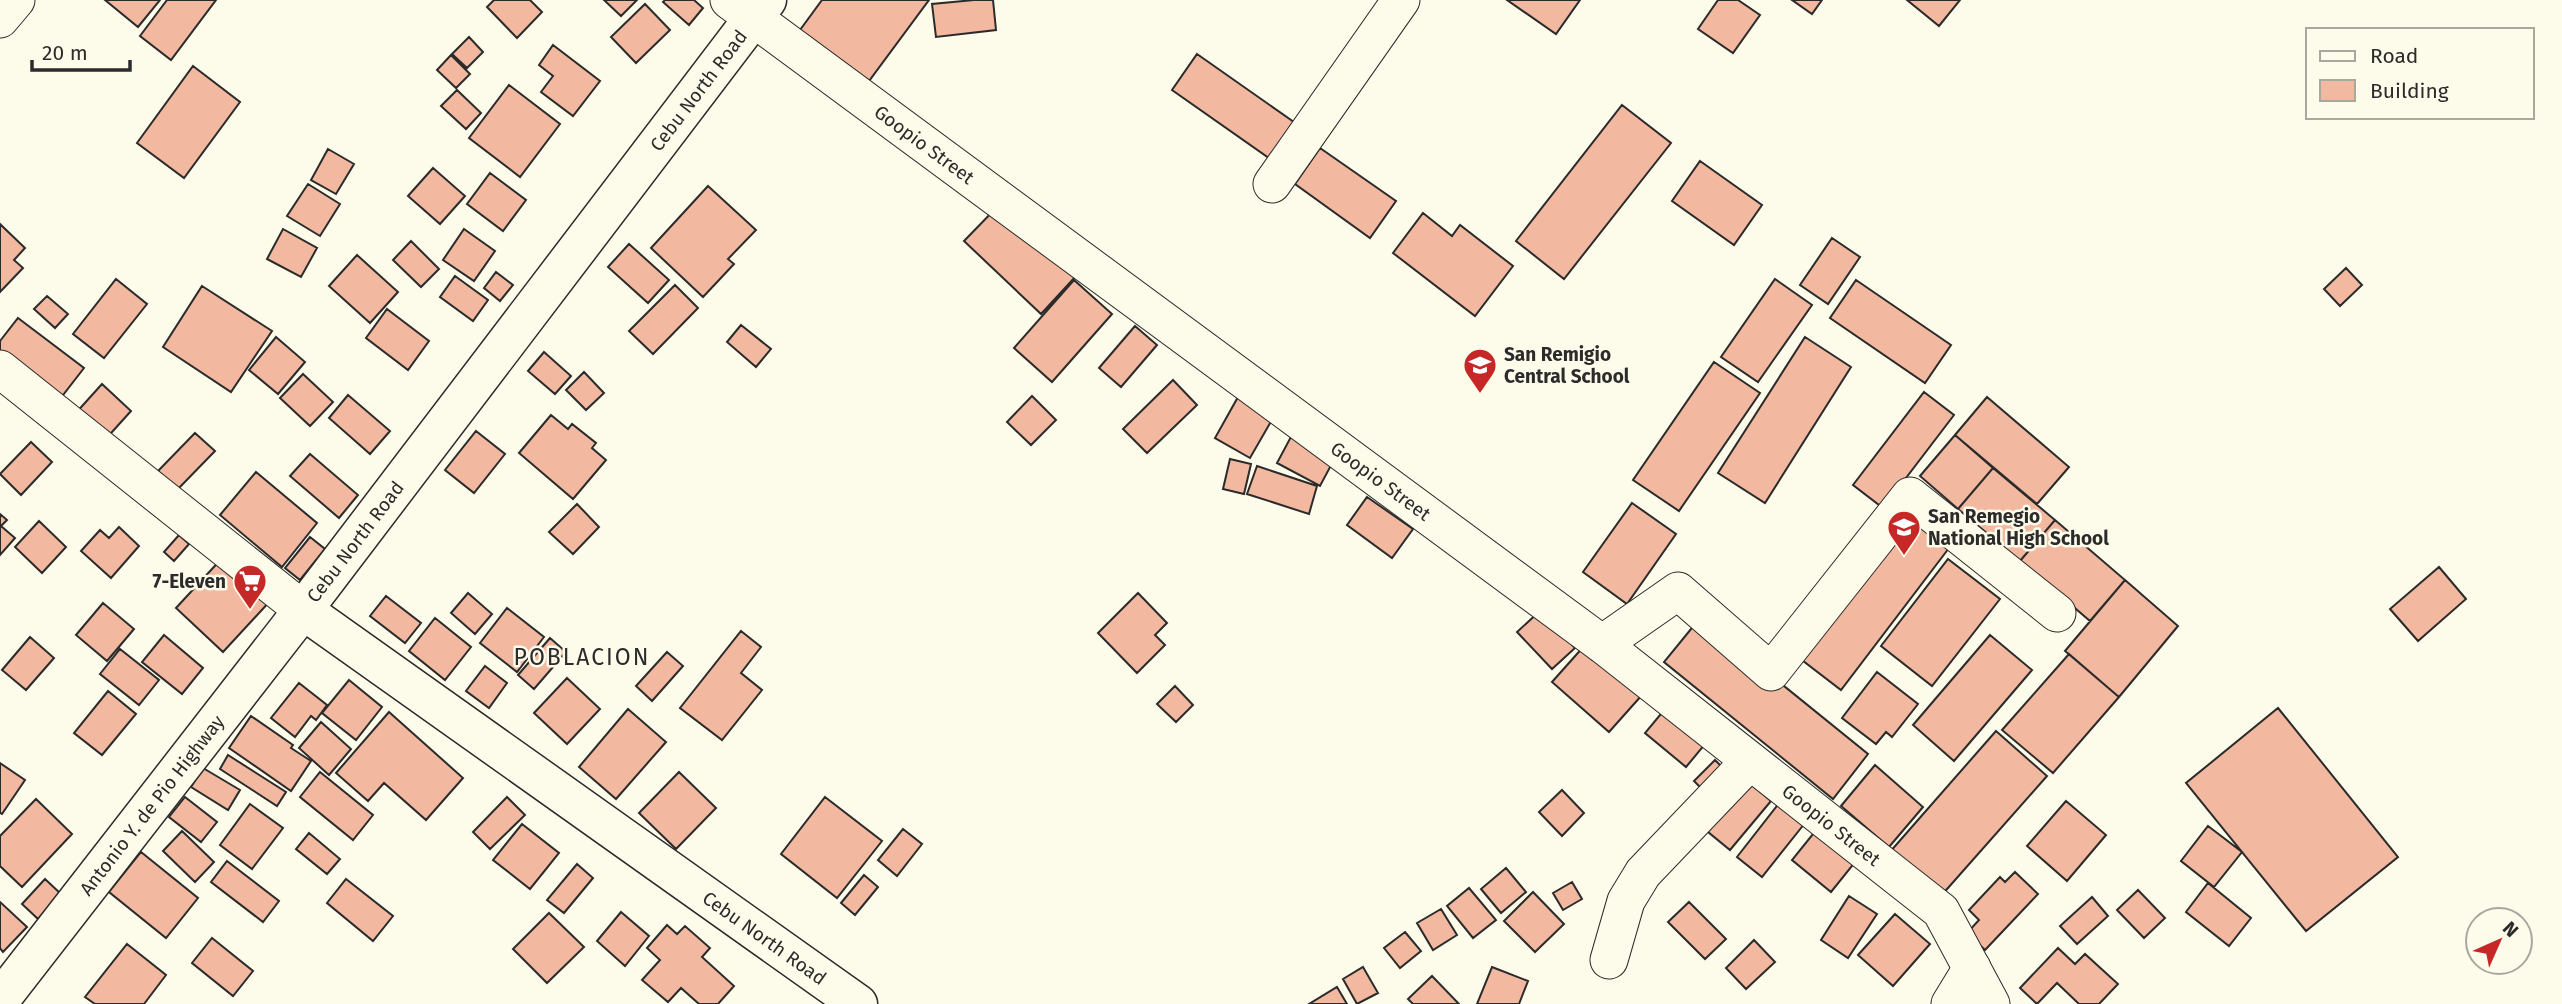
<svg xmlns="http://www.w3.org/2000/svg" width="2562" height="1004" font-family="'Fira Sans',sans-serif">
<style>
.building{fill:#f2b8a0;stroke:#2b2b2b;stroke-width:2}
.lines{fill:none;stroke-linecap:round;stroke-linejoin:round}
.minor-casing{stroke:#2b2b2b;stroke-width:39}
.major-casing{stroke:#2b2b2b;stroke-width:41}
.highway-casing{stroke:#2b2b2b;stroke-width:41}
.minor{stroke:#fdfbea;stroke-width:37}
.major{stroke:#fdfbea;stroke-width:38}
.highway{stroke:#fdfbea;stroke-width:38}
.labels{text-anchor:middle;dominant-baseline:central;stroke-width:5;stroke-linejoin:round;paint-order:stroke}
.street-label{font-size:19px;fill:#2b2b2b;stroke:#fdfbea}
.poi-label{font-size:19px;font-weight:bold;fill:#2b2b2b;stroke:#fdfbea;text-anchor:start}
.quarter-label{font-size:23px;letter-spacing:2px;fill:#2b2b2b;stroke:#fdfbea}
</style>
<rect width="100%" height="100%" fill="#fdfbea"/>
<path class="building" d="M105,0H160L138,27Z
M167,0H216L171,60L140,36Z
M494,0H530L542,12L517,38L487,7Z
M604,0H637L621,16Z
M665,0H694L703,8L689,25L663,2Z
M822,0H929L869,81L800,30Z
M974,0H993L996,30L936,37L932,4Z
M1507,0H1580L1556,34Z
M1718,0H1738L1760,15L1733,53L1698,29Z
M1792,0H1822L1812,14Z
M1907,0H1960L1939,26Z
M645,4L670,30L636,63L611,37Z
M469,37L483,52L467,68L452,54Z
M553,45L600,81L573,116L541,92L553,76L539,65Z
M1197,54L1301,127L1276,163L1172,90Z
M451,55L470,74L456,88L437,70Z
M193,66L240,102L184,178L137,143Z
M509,85L560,124L520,177L469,138Z
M457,90L481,113L466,129L441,106Z
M1622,105L1671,143L1564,279L1516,241Z
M1320,148L1396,201L1370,238L1295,184Z
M328,149L354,164L336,194L311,180Z
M1700,161L1762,205L1734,245L1672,201Z
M433,168L465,196L440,224L408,196Z
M490,173L526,200L503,231L467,204Z
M308,184L340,204L320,236L287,216Z
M708,186L756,230L728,259L734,264L703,297L651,248Z
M1001,203L1077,275L1041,314L964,241Z
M1423,213L1452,236L1460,225L1513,266L1475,316L1393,253Z
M0,224L25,248L14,260L23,268L0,292Z
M283,229L317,248L301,277L267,259Z
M464,229L495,251L474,281L443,260Z
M1832,238L1860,257L1828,304L1800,285Z
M411,241L439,269L421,287L393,260Z
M629,244L669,280L648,303L608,267Z
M357,255L398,292L370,323L329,286Z
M2346,268L2362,285L2340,306L2324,289Z
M496,272L513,285L500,301L484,288Z
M455,276L488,300L473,321L440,297Z
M116,279L147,304L104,358L73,334Z
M1775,279L1812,305L1758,382L1721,357Z
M1074,280L1112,314L1052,382L1014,348Z
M1856,280L1951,345L1925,383L1830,318Z
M675,285L698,308L653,354L629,331Z
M202,286L272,331L231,392L163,347Z
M47,296L68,314L55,328L34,309Z
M387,309L429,341L408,370L366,338Z
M18,318L84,368L56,404L0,361V341Z
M741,325L771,349L756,367L727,342Z
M1135,326L1157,345L1121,387L1099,368Z
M276,337L305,362L278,394L249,370Z
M1805,337L1851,367L1765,503L1718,473Z
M544,352L571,376L555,394L528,371Z
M1714,362L1760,393L1679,511L1633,480Z
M584,372L604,393L586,410L566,390Z
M303,374L333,402L310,426L280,398Z
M1173,380L1197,405L1147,453L1123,429Z
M102,384L131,411L103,442L74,415Z
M1924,392L1954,415L1883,508L1853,485Z
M348,395L390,431L370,454L329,418Z
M1032,396L1056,420L1031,445L1007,422Z
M1238,397L1273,418L1250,458L1215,438Z
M1987,397L2069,467L2037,504L1955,435Z
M551,415L568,429L572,424L596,443L592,448L606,460L573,499L519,453Z
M476,431L505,454L474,493L445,470Z
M195,433L215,451L177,490L158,471Z
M1293,433L1336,456L1320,486L1277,463Z
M1955,435L1993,468L1958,509L1920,476Z
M31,442L52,462L21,495L0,474Z
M310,454L358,495L339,518L290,476Z
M1230,459L1251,464L1244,494L1223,489Z
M1257,466L1317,486L1309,514L1247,494Z
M1993,468L2055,520L2020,561L1958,509Z
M256,472L317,523L282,567L220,515Z
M1367,497L1413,529L1392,558L1347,525Z
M1632,503L1676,534L1627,604L1583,572Z
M577,504L599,527L573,554L549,532Z
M0,514L7,520L1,526L15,538L0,555Z
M1906,515L1949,548L1841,690L1798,657Z
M2055,520L2125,580L2090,621L2020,561Z
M39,521L66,547L42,573L15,547Z
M119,527L139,546L111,578L81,551L100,530L109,538Z
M179,535L189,544L174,561L164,552Z
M310,537L325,549L300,580L285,568Z
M224,556L271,600L223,652L176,608Z
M1948,559L2000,599L1932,686L1881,646Z
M2439,567L2466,599L2418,641L2390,609Z
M2125,580L2178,626L2119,697L2065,651Z
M468,593L492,614L475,634L451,613Z
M1138,593L1167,623L1155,635L1165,645L1137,673L1098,633Z
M386,596L421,623L405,643L370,616Z
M103,603L134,629L107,661L76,635Z
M507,608L544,637L517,672L480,643Z
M1541,610L1575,648L1552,669L1517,632Z
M435,618L471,647L445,680L409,651Z
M1700,618L1868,754L1833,799L1664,662Z
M741,631L761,647L741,673L762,690L722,740L680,708Z
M164,635L203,668L182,694L142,662Z
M1990,635L2032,670L1954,761L1913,725Z
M30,637L54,658L26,690L2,670Z
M550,638L566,652L534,689L518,675Z
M1585,645L1642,695L1609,732L1552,682Z
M120,649L159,680L139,705L100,674Z
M667,652L683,666L652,701L636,686Z
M2069,654L2119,697L2053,773L2002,730Z
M485,666L507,683L489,708L466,691Z
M1877,672L1918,704L1892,737L1886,732L1876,744L1842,718Z
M567,678L600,709L567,744L534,713Z
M349,680L382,707L356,740L322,713Z
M299,683L327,705L316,720L311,716L295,737L271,718Z
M1175,686L1193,705L1176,722L1157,704Z
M108,691L136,714L102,755L74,733Z
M2278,708L2398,857L2306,931L2186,783Z
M628,709L666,742L616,799L579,767Z
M1665,709L1706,743L1686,767L1645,733Z
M389,712L463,778L426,820L384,783L368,801L336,773Z
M251,716L293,745L291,748L311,761L291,791L229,748Z
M321,722L351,749L329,775L299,748Z
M1996,731L2047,776L1940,897L1889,853Z
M228,755L286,792L277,806L220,769Z
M1715,760L1726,771L1705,792L1694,781Z
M0,763L25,780L2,814L0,813Z
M1875,765L1923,807L1889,847L1841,806Z
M203,768L240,790L228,810L191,787Z
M320,772L373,815L353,840L300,797Z
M679,772L716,808L676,849L639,813Z
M1743,777L1771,801L1730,850L1702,827Z
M1562,790L1584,813L1562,836L1539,812Z
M185,797L217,822L201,842L169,817Z
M507,797L525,815L490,849L473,832Z
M825,797L882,841L837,898L781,854Z
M36,799L72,834L22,887L0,866V836Z
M2066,801L2106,835L2067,881L2027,846Z
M1780,802L1805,823L1762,877L1737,857Z
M250,804L283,828L252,869L220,845Z
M522,824L559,853L530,889L493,860Z
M2208,826L2242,852L2214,887L2181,861Z
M903,829L922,844L897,876L878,860Z
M1817,829L1856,861L1831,892L1792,860Z
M182,831L214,862L195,882L163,851Z
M309,833L340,859L327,874L296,849Z
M141,852L198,898L166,938L109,892Z
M227,861L279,901L263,922L211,882Z
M577,864L593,878L564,913L547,900Z
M1506,868L1526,892L1501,913L1481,889Z
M2015,872L2038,894L1985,950L1967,933L1979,920L1969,910L2000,877L2005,882Z
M864,875L878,887L855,915L841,903Z
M45,879L61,894L38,919L22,904Z
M346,879L393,916L373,941L327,903Z
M1572,882L1582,899L1563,910L1553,893Z
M2208,883L2251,918L2229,946L2186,912Z
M1469,888L1496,920L1473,938L1447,906Z
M2138,890L2165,918L2144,938L2117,910Z
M1533,892L1564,924L1535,952L1504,921Z
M1849,896L1877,914L1848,958L1821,940Z
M2092,897L2108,916L2077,944L2060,926Z
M0,902L27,927L3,952L0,948Z
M1689,902L1726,939L1705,959L1668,922Z
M1441,909L1457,935L1433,950L1417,923Z
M621,912L649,936L625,966L597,941Z
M549,913L584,947L547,983L513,949Z
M1895,914L1930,944L1893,986L1858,955Z
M667,925L677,934L685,926L710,948L702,957L734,986L718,1004H699L681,988L668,1002L642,980L660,960L647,948Z
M1405,932L1421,951L1400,968L1384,948Z
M212,938L253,971L233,996L192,963Z
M1754,940L1775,962L1746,989L1726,968Z
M127,944L166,975L144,1004H95L85,997Z
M2058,948L2075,964L2085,954L2118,984L2099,1004H2079L2057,983L2037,1004L2020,988Z
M1363,967L1378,993L1357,1004L1343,979Z
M1492,967L1528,981L1519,1004H1477Z
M1432,976L1459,1004H1413L1408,999Z
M1337,987L1347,1004H1309Z"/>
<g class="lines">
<defs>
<g id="minor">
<path id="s1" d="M729,0L1602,644L1941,911L1991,1004"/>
<path d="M0,19L16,0"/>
<path d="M1272,184L1401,0"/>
<path d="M0,369L303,610"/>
<path d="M1602,644L1678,591L1771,672L1910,496L2057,613"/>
<path d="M1609,960L1626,901L1643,873L1750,761"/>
<path d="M1950,1004L1972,968"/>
</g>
<g id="major">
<path id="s2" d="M303,610L767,0"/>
</g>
<g id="highway">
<path id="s3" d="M0,1000L303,610L858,1004"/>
</g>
</defs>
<use href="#minor" class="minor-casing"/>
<use href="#major" class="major-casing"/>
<use href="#highway" class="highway-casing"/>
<use href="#minor" class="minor"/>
<use href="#major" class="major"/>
<use href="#highway" class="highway"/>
</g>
<defs>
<symbol id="school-pin" viewBox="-11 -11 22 30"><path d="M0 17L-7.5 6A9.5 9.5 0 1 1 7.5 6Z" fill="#c62828" stroke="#fdfbea"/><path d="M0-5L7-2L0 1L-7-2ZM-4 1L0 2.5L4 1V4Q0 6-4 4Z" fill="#fff"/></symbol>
<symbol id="supermarket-pin" viewBox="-11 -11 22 30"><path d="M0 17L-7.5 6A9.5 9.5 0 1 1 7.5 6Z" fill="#c62828" stroke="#fdfbea"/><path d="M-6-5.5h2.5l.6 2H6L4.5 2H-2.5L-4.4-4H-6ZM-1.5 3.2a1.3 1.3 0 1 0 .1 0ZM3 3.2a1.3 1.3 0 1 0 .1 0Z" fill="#fff"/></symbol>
</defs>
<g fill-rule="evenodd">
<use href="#school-pin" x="1461" y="346" width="38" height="52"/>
<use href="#school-pin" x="1885" y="508" width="38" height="52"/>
<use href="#supermarket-pin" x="231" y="562" width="38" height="52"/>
</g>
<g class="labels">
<g class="street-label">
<text stroke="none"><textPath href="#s2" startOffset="653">Cebu North Road</textPath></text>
<text stroke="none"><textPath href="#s1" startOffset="243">Goopio Street</textPath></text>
<text stroke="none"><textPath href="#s1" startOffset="810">Goopio Street</textPath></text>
<text stroke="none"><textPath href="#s2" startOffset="86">Cebu North Road</textPath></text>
<text stroke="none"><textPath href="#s3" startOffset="247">Antonio Y. de Pio Highway</textPath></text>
<text stroke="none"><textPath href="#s1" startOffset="1377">Goopio Street</textPath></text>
<text stroke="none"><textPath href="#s3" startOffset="1060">Cebu North Road</textPath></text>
</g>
<g class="poi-label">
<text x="1504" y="354">San Remigio<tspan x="1504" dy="22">Central School</tspan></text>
<text x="1928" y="516">San Remegio<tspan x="1928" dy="22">National High School</tspan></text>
<text x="226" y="581" text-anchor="end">7-Eleven</text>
</g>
<g class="quarter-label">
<text x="582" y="657">POBLACION</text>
</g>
</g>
<rect x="2306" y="28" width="228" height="91" fill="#fdfbea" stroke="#a9a89e" stroke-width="2"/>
<rect x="2320" y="51" width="35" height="10" fill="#fdfbea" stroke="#a9a89e" stroke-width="2"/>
<text x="2370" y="63" font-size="21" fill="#2b2b2b">Road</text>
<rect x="2320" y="80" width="35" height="21" fill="#f2b8a0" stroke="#a9a89e" stroke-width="2"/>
<text x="2370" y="98" font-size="21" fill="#2b2b2b">Building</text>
<g transform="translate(2499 941) rotate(45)"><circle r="33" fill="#fdfbea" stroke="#a9a89e" stroke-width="2"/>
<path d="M0-5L12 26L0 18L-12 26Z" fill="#c62828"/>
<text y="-10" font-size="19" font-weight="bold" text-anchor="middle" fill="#2b2b2b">N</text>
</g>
<path d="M32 60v10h98v-10" fill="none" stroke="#2b2b2b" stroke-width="3.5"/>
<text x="42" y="60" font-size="21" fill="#2b2b2b" stroke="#fdfbea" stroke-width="5" paint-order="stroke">20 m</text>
</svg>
